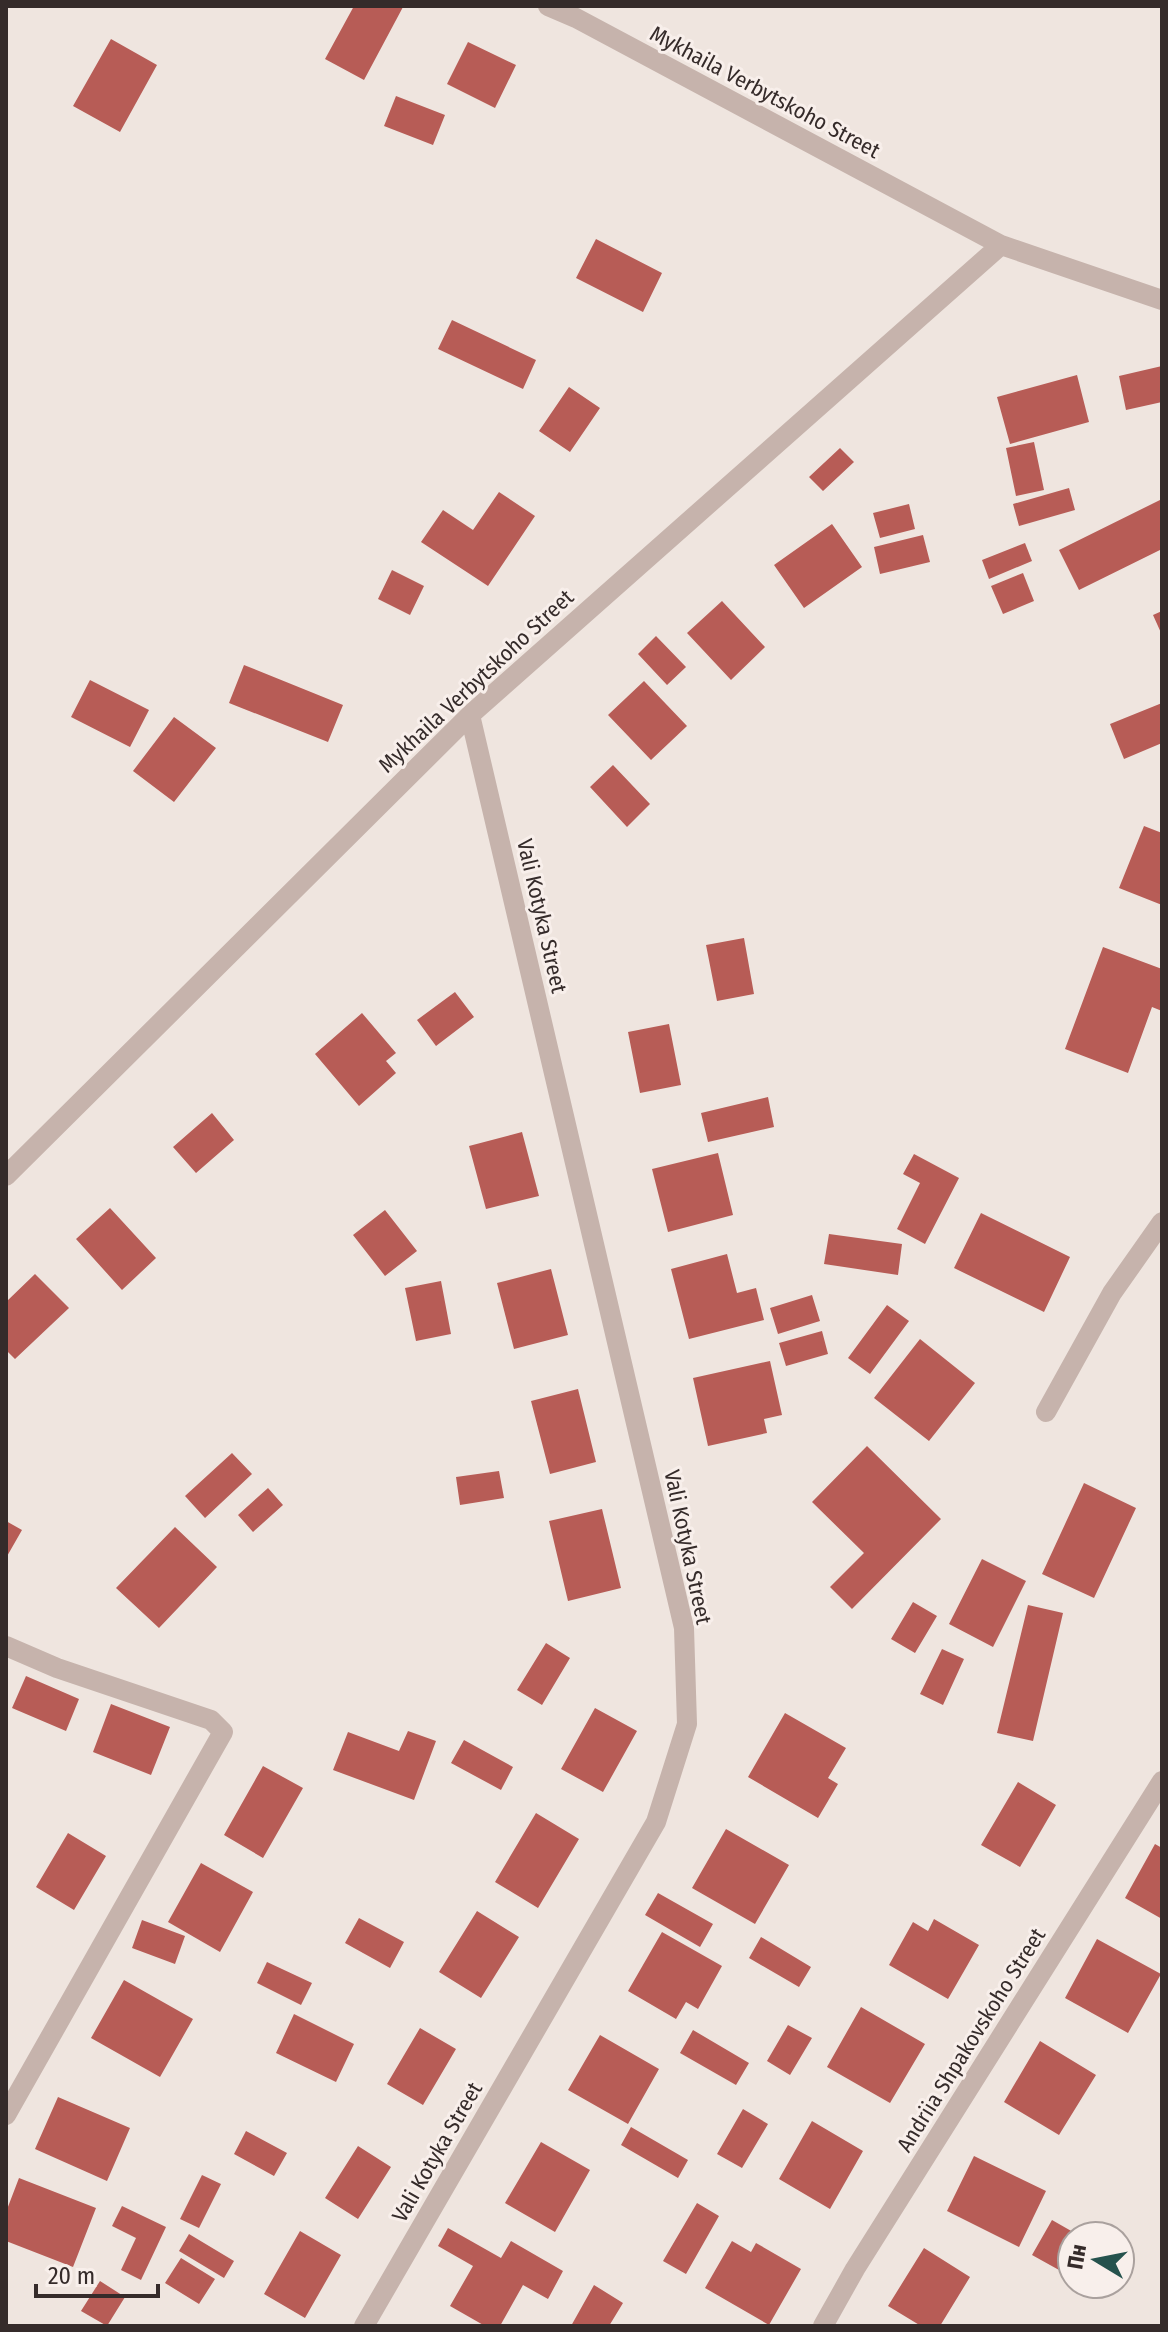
<svg xmlns="http://www.w3.org/2000/svg" width="1168" height="2332" font-family="'Fira Sans Condensed',sans-serif">
<style>
.building{fill:#b75c56}
.lines{fill:none;stroke-linecap:round;stroke-linejoin:round}
.minor{stroke:#c6b3ac;stroke-width:20}
.labels{text-anchor:middle;dominant-baseline:central;stroke-width:6;stroke-linejoin:round;paint-order:stroke}
.street-label{font-size:22px;fill:#352b2a;stroke:#f8efeb}
</style>
<rect width="100%" height="100%" fill="#efe5df"/>
<path class="building" d="M354,6L403,7L364,80L325,59Z
M111,39L157,65L120,132L73,106Z
M468,42L516,65L495,108L447,84Z
M396,96L445,115L433,145L384,126Z
M596,239L662,273L643,312L576,278Z
M452,320L536,360L523,389L438,349Z
M1162,366V402L1126,410L1119,376Z
M1077,375L1089,422L1010,444L997,397Z
M569,387L600,408L570,452L539,431Z
M1034,442L1044,490L1016,496L1006,448Z
M840,448L854,462L823,491L809,477Z
M1069,488L1075,510L1019,526L1013,504Z
M499,492L535,516L488,586L421,542L443,510L473,530Z
M1162,499V549L1079,590L1059,550Z
M909,504L915,529L880,538L873,513Z
M832,524L862,567L804,608L774,565Z
M923,535L930,562L880,574L874,547Z
M1025,543L1032,561L989,579L982,560Z
M392,570L424,586L410,615L378,599Z
M1023,573L1034,601L1003,614L991,586Z
M722,601L765,647L731,680L687,633Z
M1162,611V635L1153,615Z
M656,636L686,667L667,685L638,654Z
M244,665L343,705L328,742L229,703Z
M90,680L149,710L130,747L71,717Z
M644,681L687,726L651,760L608,715Z
M1162,703V743L1124,759L1110,724Z
M174,717L216,748L174,802L133,771Z
M613,765L650,804L627,827L590,787Z
M1144,826L1162,833V905L1119,888Z
M744,938L754,994L717,1001L706,945Z
M1103,947L1162,969V1011L1152,1007L1128,1073L1065,1049Z
M455,992L474,1017L436,1046L417,1020Z
M362,1013L396,1053L386,1061L396,1073L359,1106L315,1054Z
M669,1024L681,1085L640,1093L628,1032Z
M768,1097L774,1127L708,1142L701,1113Z
M212,1113L234,1140L196,1173L173,1147Z
M522,1132L539,1196L486,1209L469,1146Z
M718,1153L733,1215L668,1232L652,1169Z
M914,1154L959,1178L925,1244L897,1229L920,1183L903,1174Z
M110,1208L156,1258L122,1290L76,1239Z
M385,1210L417,1251L385,1276L353,1235Z
M981,1213L1070,1257L1044,1312L954,1268Z
M829,1234L902,1244L898,1275L824,1264Z
M727,1254L737,1293L756,1288L764,1320L689,1339L671,1269Z
M551,1269L568,1335L514,1349L497,1283Z
M35,1274L69,1308L15,1359L6,1350V1302Z
M441,1281L451,1334L416,1341L405,1288Z
M812,1295L820,1321L778,1334L770,1308Z
M887,1305L909,1321L870,1374L848,1358Z
M822,1331L828,1354L786,1366L779,1343Z
M920,1339L975,1383L929,1441L874,1398Z
M770,1361L782,1415L764,1419L767,1433L708,1446L693,1378Z
M578,1389L596,1462L550,1474L531,1401Z
M867,1446L941,1519L852,1609L830,1587L864,1553L812,1502Z
M232,1453L252,1474L205,1518L185,1496Z
M499,1471L504,1498L460,1505L456,1477Z
M1084,1483L1136,1508L1094,1598L1042,1574Z
M268,1488L283,1505L253,1532L238,1515Z
M602,1509L621,1588L568,1601L549,1521Z
M6,1521L22,1530L6,1558Z
M175,1527L217,1567L159,1628L116,1588Z
M982,1559L1026,1581L993,1647L949,1624Z
M913,1602L937,1616L915,1653L891,1639Z
M1028,1605L1063,1613L1033,1741L997,1733Z
M546,1643L570,1658L542,1705L517,1690Z
M942,1649L964,1659L943,1705L920,1694Z
M26,1676L79,1699L66,1731L12,1708Z
M111,1704L170,1727L151,1775L93,1752Z
M595,1708L637,1731L603,1792L561,1769Z
M785,1713L846,1748L828,1778L838,1784L818,1818L748,1777Z
M408,1731L436,1741L414,1800L333,1770L348,1732L399,1751Z
M464,1740L513,1767L501,1790L451,1763Z
M263,1766L303,1788L263,1858L224,1835Z
M1018,1782L1056,1805L1020,1867L981,1845Z
M536,1813L579,1839L538,1908L495,1882Z
M726,1829L789,1865L755,1924L692,1888Z
M68,1833L106,1856L74,1910L36,1887Z
M1155,1844L1162,1848V1919L1125,1898Z
M201,1863L253,1892L220,1952L168,1922Z
M658,1893L713,1924L700,1947L645,1915Z
M477,1911L519,1937L481,1998L439,1972Z
M359,1918L404,1942L390,1968L345,1943Z
M934,1919L979,1945L948,1999L889,1965L913,1922L928,1931Z
M142,1920L185,1936L175,1964L132,1948Z
M662,1932L722,1966L698,2009L686,2002L676,2019L628,1991Z
M761,1937L811,1967L799,1987L749,1958Z
M1097,1939L1161,1974L1128,2033L1065,1998Z
M267,1962L312,1983L301,2005L257,1983Z
M124,1980L193,2019L160,2077L91,2038Z
M861,2007L925,2044L890,2103L827,2067Z
M294,2014L354,2044L336,2082L276,2053Z
M788,2025L812,2038L790,2075L767,2061Z
M420,2028L456,2049L423,2105L387,2084Z
M693,2030L749,2063L736,2085L680,2053Z
M600,2035L659,2069L628,2124L568,2090Z
M1040,2041L1096,2075L1059,2135L1004,2102Z
M58,2097L130,2128L107,2181L35,2149Z
M743,2109L768,2124L742,2168L717,2154Z
M812,2121L863,2151L830,2209L779,2179Z
M631,2127L688,2160L678,2178L621,2145Z
M246,2131L287,2153L274,2176L234,2154Z
M541,2142L590,2170L555,2232L505,2203Z
M358,2146L391,2167L358,2219L325,2198Z
M974,2156L1046,2191L1019,2247L947,2211Z
M202,2175L221,2184L199,2228L180,2219Z
M19,2178L96,2208L73,2267L6,2241V2212Z
M697,2203L719,2216L686,2274L663,2261Z
M122,2206L166,2227L141,2280L121,2270L136,2238L112,2226Z
M1052,2220L1080,2236H1072V2268L1068,2275L1032,2255Z
M448,2228L501,2258L511,2241L563,2271L548,2299L523,2285L500,2326H485L450,2306L473,2266L438,2246Z
M300,2231L341,2255L305,2318L264,2294Z
M189,2234L234,2261L224,2278L179,2251Z
M732,2241L751,2252L756,2243L801,2269L769,2325L705,2288Z
M924,2248L970,2277L940,2326H921L888,2306Z
M181,2258L215,2279L199,2304L165,2283Z
M100,2281L125,2297L107,2326L81,2311Z
M594,2285L623,2303L609,2326H571Z"/>
<g class="lines">
<path class="minor" d="M548,6L576,18L1001,245L1162,300
M6,1176L470,715L1001,245
M1046,1412L1112,1293L1162,1222
M6,1646L57,1668L211,1720L223,1732L6,2115
M364,2326L656,1822L687,1724L684,1628L470,715
M823,2326L855,2269L1162,1781"/>
</g>
<g class="labels">
<g class="street-label">
<text transform="translate(765 92) rotate(28)">Mykhaila Verbytskoho Street</text>
<text transform="translate(476 681) rotate(-43)">Mykhaila Verbytskoho Street</text>
<text transform="translate(542 916) rotate(77)">Vali Kotyka Street</text>
<text transform="translate(688 1547) rotate(78)">Vali Kotyka Street</text>
<text transform="translate(971 2040) rotate(-58)">Andriia Shpakovskoho Street</text>
<text transform="translate(437 2152) rotate(-60)">Vali Kotyka Street</text>
</g>
</g>
<rect width="1168" height="2332" fill="none" stroke="#352b2a" stroke-width="16"/>
<g transform="translate(1096 2260) rotate(280)"><circle r="38" fill="#f8efeb" stroke="#aaa19e" stroke-width="2"/>
<path d="M0-6L14 30L0 20L-14 30Z" fill="#25524d"/>
<text y="-12" font-size="22" font-weight="bold" text-anchor="middle" fill="#352b2a">Пн</text>
</g>
<path d="M36 2284v12h122v-12" fill="none" stroke="#352b2a" stroke-width="4"/>
<text x="48" y="2284" font-size="24" fill="#352b2a" stroke="#f8efeb" stroke-width="6" paint-order="stroke">20 m</text>
</svg>
